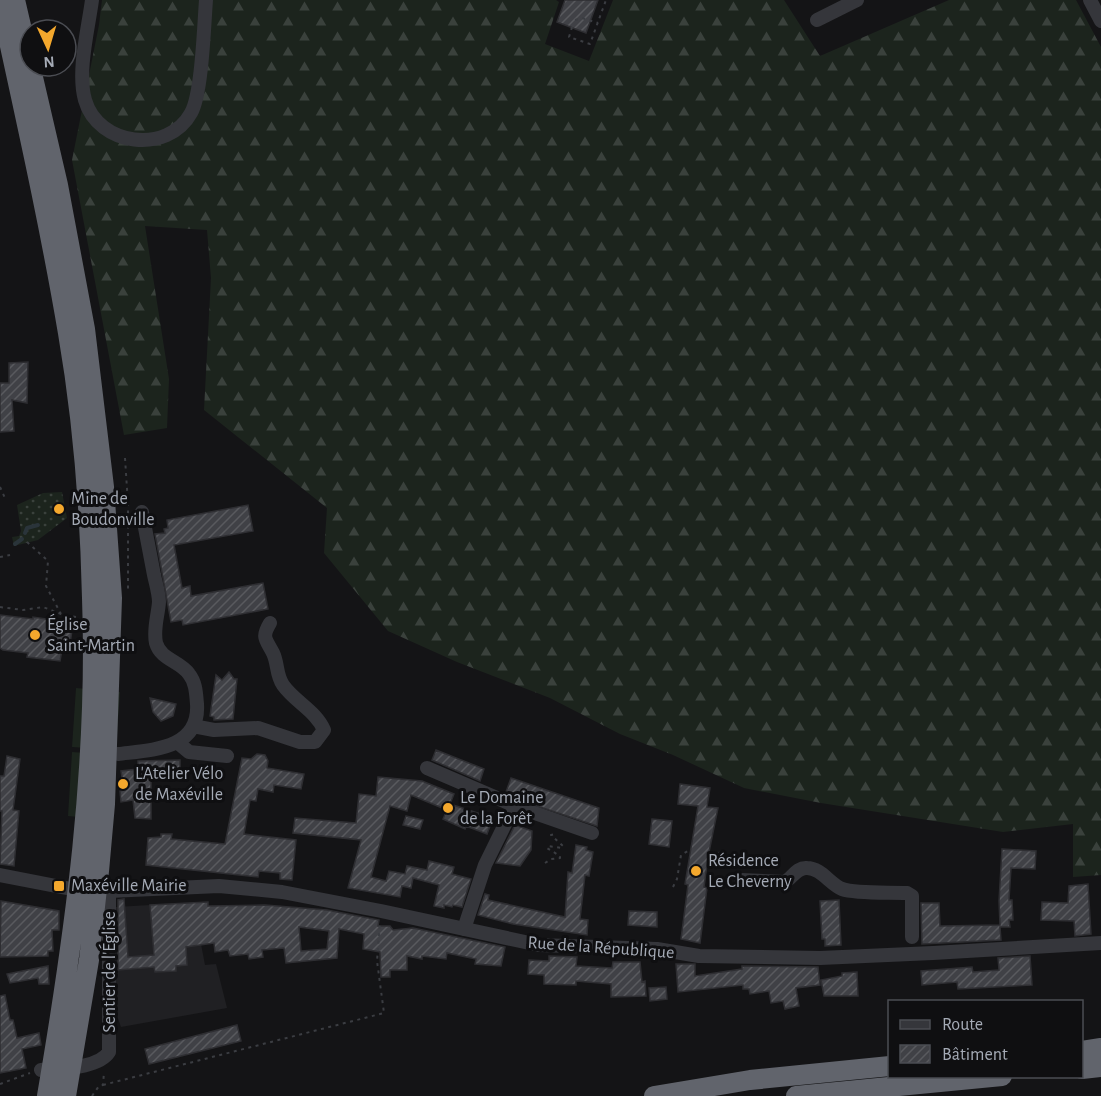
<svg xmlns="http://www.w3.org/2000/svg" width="1101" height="1096" font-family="'Alegreya Sans',sans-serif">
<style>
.built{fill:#202023}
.grass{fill:#1c241d}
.forest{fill:url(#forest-firs)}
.park{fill:url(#park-dots)}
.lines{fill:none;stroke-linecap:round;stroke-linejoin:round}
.stream{stroke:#2a343a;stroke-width:4}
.building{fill:url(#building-hatch);stroke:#2e2e32;stroke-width:1.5;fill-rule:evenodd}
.path{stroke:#3b3d42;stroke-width:2;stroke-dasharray:3 4.5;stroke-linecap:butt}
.minor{stroke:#35363b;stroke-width:14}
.highway{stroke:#61646c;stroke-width:20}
.poi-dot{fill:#f4a82d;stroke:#0f0f11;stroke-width:2}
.labels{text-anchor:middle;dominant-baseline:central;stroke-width:6;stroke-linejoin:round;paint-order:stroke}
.poi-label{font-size:18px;fill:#a5abb6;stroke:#0f0f11;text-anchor:start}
.street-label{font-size:18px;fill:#a5abb6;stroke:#0f0f11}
</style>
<defs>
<pattern id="forest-firs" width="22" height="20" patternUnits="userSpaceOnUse" patternTransform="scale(1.5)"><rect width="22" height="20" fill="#1c241d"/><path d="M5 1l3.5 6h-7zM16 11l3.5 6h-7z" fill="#3a413c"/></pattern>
<pattern id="park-dots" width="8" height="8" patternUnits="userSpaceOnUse" patternTransform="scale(1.5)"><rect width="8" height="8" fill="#1c241d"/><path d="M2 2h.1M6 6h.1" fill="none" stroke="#3a413c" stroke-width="1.8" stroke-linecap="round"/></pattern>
<pattern id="building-hatch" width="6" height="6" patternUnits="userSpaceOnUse" patternTransform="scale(1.5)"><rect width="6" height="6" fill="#404146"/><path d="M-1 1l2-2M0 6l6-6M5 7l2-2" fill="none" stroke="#595a5e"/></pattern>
</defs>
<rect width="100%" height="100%" fill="#141416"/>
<path class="built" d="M184,903L191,946L201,944L205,965L216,964L227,1008L121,1027L116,1013V907Z"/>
<path class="grass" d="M76,688L120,692L116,750L72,747Z
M72,752L115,755L110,820L68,816Z"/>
<path class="forest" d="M102,0H556L559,2L545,44L589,61L613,0H784L820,56L949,0H1076L1101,47V875L1073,877V824L1003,832L821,803L744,788L673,755L620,734L550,698L457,662L388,631L324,553L327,508L204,410L211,278L207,230L145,226L169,379L167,428L124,435L72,160L99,25Z"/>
<path class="park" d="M62,492L67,518L38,540L14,546L12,537L19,536L21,531L17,505L43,493Z"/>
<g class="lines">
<path class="stream" d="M25,533L27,528L38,525
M15,544L22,539"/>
</g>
<path class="building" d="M565,0H598L586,33L557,22Z
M28,362L27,403L12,400L14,431L0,432V383H9V363Z
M248,505L253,531L174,545L182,588L190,586L191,596L263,583L268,609L183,625L182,620L171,622L155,534L165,533L164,529L168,528L167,520Z
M0,615L33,619V617L73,623L69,651L62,650L60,661L27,657L28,653L3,650L0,648Z
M229,672L234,679H237L233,719L214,720V717L210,716L211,709L216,675L222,680Z
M150,698L176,704L173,716L161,721L153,712Z
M436,750L484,769L480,781L432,760Z
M257,754L265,755L268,761L267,768L304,774L301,789L274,785L273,792L258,789L256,801L250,800L244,834L296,840L292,880L280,879V873L259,871L258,877L146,865L148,838L161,837V834H172L171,839L225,844L242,758L251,759Z
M7,756L20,759L13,810L19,811L14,866L0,864L2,811H0V776H4Z
M180,760V774H151V819L135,818L133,800L121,802L120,791L124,790L121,771L138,769V761Z
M378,777L422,781L454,794L450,804L493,818L487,834L466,826L465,829L443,819L447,810L411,795L407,811L390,806L371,877L386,881L389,871L405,874L407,866L427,870L429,861L454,867L452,874L471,879L462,907L453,905L452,907L444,905V908L434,906L439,885L413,878L411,888L402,886L400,897L348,888L361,840L293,833L295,818L356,823L359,794L376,796Z
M511,778L599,808L597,826L519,800L506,792Z
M680,784L710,788L707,807L718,808L708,857L704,887L707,888L700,943L681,939L688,885L685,884L698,806L678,804Z
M406,816L423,820L420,829L403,825Z
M652,819L672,821L669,847L649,844Z
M515,825L532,831L531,850L520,866L496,863Z
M576,845L587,847L586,850L593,852L589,876L585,875L580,919L588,920L587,935L513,924L478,915L485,894L489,895L488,900L565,917L568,872L572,873Z
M1002,849L1036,851L1035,869L1011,868L1009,900H1012L1013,920H1009L1010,927H1000L1001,940L922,944L921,903H939L940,926L1000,925L999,901Z
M1088,884L1091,934L1075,936L1074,921L1041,920L1042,902L1068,903L1069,886Z
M124,899L128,957L154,955L150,905L208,902V906L265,905L327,910L379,920L378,926H390L393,930L413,928L505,947L501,966L475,964L476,959L447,953L446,959L422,956V959L407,956V970H390V977H381L380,952L363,949L364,934L339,929L337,958L286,963L284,948L262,950L263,957L249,959L248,954L230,956L228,950L215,952L214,943L186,947L187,965L176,966V971L155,972L154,967L118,970V900ZM299,927L329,931L327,949L301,951Z
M839,900L841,945L825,946V939H822L820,901Z
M1,901L59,911V930H52L53,951H48V956L0,957Z
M629,911L657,912V927L628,925Z
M549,956L577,957L576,966L612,968L613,962H640L642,982L645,981L646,996L611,997V984L576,981V985L544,984V975L528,974L529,960L549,961Z
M1030,956L1032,985L958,989L957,982L922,985L921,971L972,967L973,972L999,970L998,958Z
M676,964H695V976L742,969V966L818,967L820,985L796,988L799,1006L785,1009L783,1001L771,1003L769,991L750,994L749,989H743V985L678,992Z
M48,966L49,984H39L38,978L10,983L7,974Z
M857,972L858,996H824L821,980L842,976V973Z
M666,987L667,999L650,1001L649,988Z
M5,995L10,1020H13L17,1038L39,1033L41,1045L22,1049L26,1068L0,1073V996Z
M237,1025L241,1041L149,1064L145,1049Z"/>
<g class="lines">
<path class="path" d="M575,20L582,18L598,23
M572,27L569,37L590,44L606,0
M125,458L128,504V589
M0,487L5,498
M27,542L48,561L46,586L61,614
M0,557L10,555
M0,607L23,610L43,607L61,614L76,617
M711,852L721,853
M545,863L551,859L560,858V856L547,848L548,846L562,848L563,846L551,835L555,834
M673,887L677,879L681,855L691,849
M0,1084L30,1073
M103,1085L384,1013L377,961L380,922
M92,1096L99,1086L103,1085L104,1072"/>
<path class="minor" d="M92,0C88,30 77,72 85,100C98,146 168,155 191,113C202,94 204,25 206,0
M1090,0L1101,21
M817,20L857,0
M193,726L214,730L258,728L300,742H315L324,730C316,711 295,702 283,685C276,675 278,663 273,653C266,639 261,638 270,623
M177,742L189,752L227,756
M118,754C150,750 200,750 197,704C196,693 196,683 189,674C180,661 161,660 156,643C153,629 158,616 159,602C159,594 156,584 154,575C150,554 146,533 142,512
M427,768L511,804L513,808
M513,808L523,809L592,833
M0,875L87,892L219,886L282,892L381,911L539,945L657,949L699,956L820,958L933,953L1101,943
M741,880L785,882C792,878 797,867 807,868C821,868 830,884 842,889C857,894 890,892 907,893L912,896V937
M464,929L485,865L513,808
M41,1070C60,1068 98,1069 109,1052V892"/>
<path class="highway" d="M0,0C24,111 49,221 68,333C83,420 90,510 92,598C98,766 75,932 47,1096
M15,0L58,185L85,329L104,487L112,598L105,804L99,871L89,960L66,1096
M1082,1051L1101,1048
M1082,1069L1101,1067
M654,1096L750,1080L890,1066
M796,1096L1002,1076"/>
</g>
<g class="poi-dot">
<circle cx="59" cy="509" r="6"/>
<circle cx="35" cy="635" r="6"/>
<circle cx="123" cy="784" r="6"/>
<circle cx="448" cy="808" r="6"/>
<circle cx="696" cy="871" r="6"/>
<rect x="53" y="880" width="12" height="12" rx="3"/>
</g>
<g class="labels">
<g class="poi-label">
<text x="71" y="499">Mine de<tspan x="71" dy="21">Boudonville</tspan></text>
<text x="47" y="625">Église<tspan x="47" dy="21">Saint-Martin</tspan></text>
<text x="135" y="774">L'Atelier Vélo<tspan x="135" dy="21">de Maxéville</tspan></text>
<text x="460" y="798">Le Domaine<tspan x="460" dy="21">de la Forêt</tspan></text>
<text x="708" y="861">Résidence<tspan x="708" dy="21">Le Cheverny</tspan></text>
<text x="71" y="886">Maxéville Mairie</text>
</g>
<g class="street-label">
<text transform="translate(601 948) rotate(4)">Rue de la République</text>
<text transform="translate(110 972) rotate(-90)">Sentier de l'Église</text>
</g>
</g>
<rect x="888" y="1000" width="195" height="78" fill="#0f0f11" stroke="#4b4d53" stroke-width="1.5"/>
<rect x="900" y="1020" width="30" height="9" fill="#35363b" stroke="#4b4d53" stroke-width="1.5"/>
<text x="942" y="1030" font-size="18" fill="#a5abb6">Route</text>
<rect x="900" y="1045" width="30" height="18" fill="url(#building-hatch)" stroke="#4b4d53" stroke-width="1.5"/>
<text x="942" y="1060" font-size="18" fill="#a5abb6">Bâtiment</text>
<g transform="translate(48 48) rotate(176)"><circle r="28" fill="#0f0f11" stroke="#4b4d53" stroke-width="1.5"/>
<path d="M0-4.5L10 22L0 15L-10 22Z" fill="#f4a82d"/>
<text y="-9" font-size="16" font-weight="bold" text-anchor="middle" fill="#a5abb6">N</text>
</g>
</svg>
